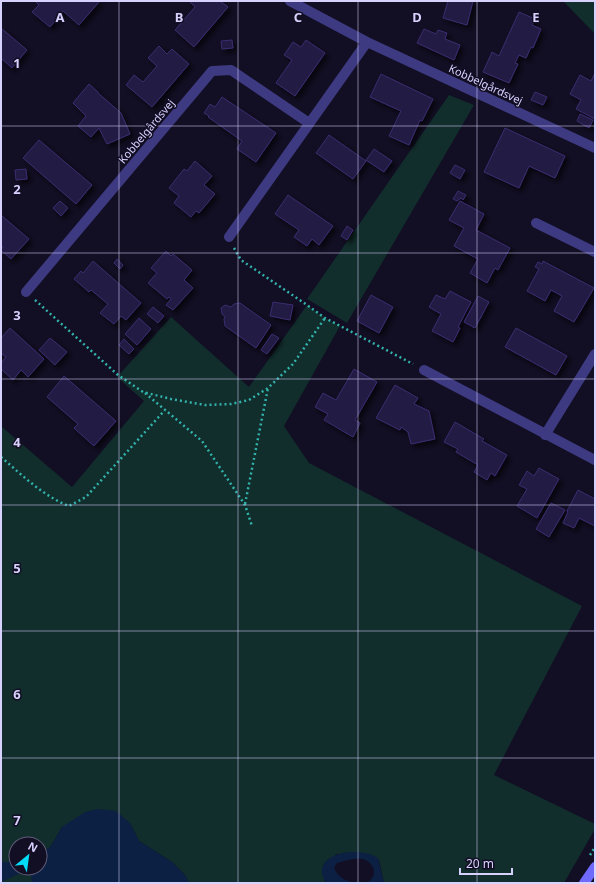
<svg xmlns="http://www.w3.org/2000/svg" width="596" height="884" font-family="'Noto Sans',sans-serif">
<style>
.green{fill:#112d2c}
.water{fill:#0c2044}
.building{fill:#231b44;stroke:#3b2d6f;filter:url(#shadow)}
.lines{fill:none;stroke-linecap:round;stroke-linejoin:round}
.path{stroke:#31b3ac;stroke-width:2.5;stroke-dasharray:2 3;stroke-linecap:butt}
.street{stroke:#3d3a81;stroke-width:10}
.secondary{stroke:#6f6afc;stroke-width:10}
.grid{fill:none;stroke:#d7d1fe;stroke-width:1;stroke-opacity:0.55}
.labels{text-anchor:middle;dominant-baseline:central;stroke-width:3;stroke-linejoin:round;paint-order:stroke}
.street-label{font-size:11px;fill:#d7d1fe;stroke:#120e23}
.grid-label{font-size:13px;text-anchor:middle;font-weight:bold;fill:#d7d1fe;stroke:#120e23;stroke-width:3;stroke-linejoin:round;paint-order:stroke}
</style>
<defs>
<filter id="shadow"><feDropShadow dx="3.5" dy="3.5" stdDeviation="2" flood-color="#0009"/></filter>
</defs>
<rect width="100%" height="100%" fill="#120e23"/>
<path class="green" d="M563,1H595V34Z
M449,95L474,105L347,323L307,299Z
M307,305L325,318L340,326L284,426L309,463L582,606L494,775L595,824V829L564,883H384L379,860L336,854L324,880L326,883H189L185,875L172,862L139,841L130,823L62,827L51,846L40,855V844H16V868H21L42,883H1V426L72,487L144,401L117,377L171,317L249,387Z"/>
<path class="water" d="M98,809L116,811L130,823L139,841L172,862L185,875L189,883H32L31,875L25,871L1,882V862H16V868H40V855L51,846L62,827L85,812Z
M348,852C359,852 368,852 378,858L384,883H366C379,877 375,863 363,859C354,857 345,861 337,863L334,868C338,878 348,882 357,883H326C314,863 331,855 348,852Z"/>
<path class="building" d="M35,1H98L99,2L79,25L63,11L50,27L32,12L39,5Z
M189,1H220L228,7L194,47L175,30L195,7Z
M448,1H473L467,25L443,18Z
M519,12L535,19L532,25L541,29L533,48L531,47L526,58L519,55L515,63L518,64L509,83L483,72L492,52L499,56Z
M1,28L27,50L12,68L1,58Z
M424,29L436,34L438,30L447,33L445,39L460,45L454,60L417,43Z
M232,40L233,48L222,49L221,41Z
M306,40L325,53L295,96L276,83L292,60L284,55L293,42L301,47Z
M159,46L167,54L172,49L189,64L152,107L126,85L134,75L143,82L157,66L148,58Z
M595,73V119L576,109L581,100L570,94L580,75L591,81Z
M381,74L433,99L422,121L420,120L409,145L389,136L401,111L370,97Z
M89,84L98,92V93L121,113L130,134L107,144L99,128L91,137L78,126L86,116L73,103Z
M535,92L547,97L543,105L531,100Z
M222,97L276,133L256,162L237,149L242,141L208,117L209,116L204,113L210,104L215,107Z
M580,114L593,120L589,128L577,121Z
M505,128L565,156L555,178L529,166L519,188L484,172Z
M329,135L366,161L353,179L316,153Z
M39,140L92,185L76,204L23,158Z
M374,149L392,161L384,172L366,160Z
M195,161L212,176L204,185L215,194L199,213L196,211L191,217L174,203L179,196L169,188L184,169L187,171Z
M455,165L465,170L460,179L450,173Z
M26,169L27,179L16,180L15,170Z
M458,191L466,195L463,200L461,198L457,201L453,199Z
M288,195L333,226L319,245L312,239L307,246L294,237L299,230L275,214Z
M60,201L68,208L61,216L53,208Z
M460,201L484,214L476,230L510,248L498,270L495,268L487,283L470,273L478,259L454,246L464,228L449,220Z
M1,215L29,239L11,259L1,250L3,247L1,246Z
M347,226L353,230L347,240L341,236Z
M166,251L171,256L173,254L192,270L184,280L193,288L173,310L166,305L171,299L169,297L167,299L148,283L157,273L151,268Z
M117,259L123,265L120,269L114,263Z
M93,261L141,303L126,320L121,316L114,324L100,313L108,304L91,290L89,292L74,279L81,271L83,273Z
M543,261L594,288L574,322L554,311L562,296L551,290L545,301L527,291L539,269L535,267L538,262L542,264Z
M450,291L471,302L458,327L460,328L453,342L432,331L441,314L429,307L436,295L445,299Z
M371,295L393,307L379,333L357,321Z
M478,296L489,302L475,328L464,322Z
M273,302L293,305L290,320L270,316Z
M240,303L271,325L256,348L225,326L224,319L225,317L222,314L221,308L225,305L231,307L234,304Z
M153,307L164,316L158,323L147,314Z
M139,318L151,329L137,345L125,334Z
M10,328L44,359L28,377L21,370L13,380L1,369V363L6,357L1,353V338Z
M516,328L567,356L556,375L505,347Z
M272,334L279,338L267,354L261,350Z
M50,338L67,352L55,365L39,350Z
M124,339L134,349L129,354L119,345Z
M354,369L377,382L355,420L360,423L353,437L324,420L328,414L315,407L323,393L336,400Z
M64,376L116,421L94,446L74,428L78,424L47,397Z
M395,385L418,398L414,404L429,411L435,439L411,444L408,432L401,427L400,430L376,418Z
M455,422L484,439L482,441L507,455L495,476L491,473L487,480L474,472L478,465L456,452L458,449L444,442Z
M539,468L559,479L537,518L517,506L527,489L519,485L527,471L534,476Z
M578,490L595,499V526L579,518L574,528L563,523L568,512L567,511Z
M551,503L565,510L549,537L536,529Z"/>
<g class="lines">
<path class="path" d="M234,248L241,260L307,305L325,318L413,364
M35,300L118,375L143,392L171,399L205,405L231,404L249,400L268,388L293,364L325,318
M145,393L202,441L245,505L252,526
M1,457C22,475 43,496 69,506L86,497L165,410
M245,504L268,388
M590,855L595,847"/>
<path class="street" d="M290,1L367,42L595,148
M536,223L595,252
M229,237L367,42
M26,292L212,71L231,70L309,123
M424,370L595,460
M545,435L595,354"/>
<path class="secondary" d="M584,883L595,867"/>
</g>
<path class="grid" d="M119,1V883M238,1V883M358,1V883M477,1V883M1,126H595M1,253H595M1,379H595M1,505H595M1,631H595M1,758H595"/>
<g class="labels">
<g class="street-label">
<text transform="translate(486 84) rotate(25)">Kobbelgårdsvej</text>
<text transform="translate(146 131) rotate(-50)">Kobbelgårdsvej</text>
</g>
</g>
<g class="grid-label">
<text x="60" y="22">A</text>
<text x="179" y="22">B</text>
<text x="298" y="22">C</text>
<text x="417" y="22">D</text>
<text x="536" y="22">E</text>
<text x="17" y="68">1</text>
<text x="17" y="194">2</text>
<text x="17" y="320">3</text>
<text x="17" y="447">4</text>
<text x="17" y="573">5</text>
<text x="17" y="699">6</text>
<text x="17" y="825">7</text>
</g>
<rect width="596" height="884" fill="none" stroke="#d7d1fe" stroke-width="4"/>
<g transform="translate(28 856) rotate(29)"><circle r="19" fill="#120e23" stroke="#615c7b"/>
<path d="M0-3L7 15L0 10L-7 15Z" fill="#04dcf7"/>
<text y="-6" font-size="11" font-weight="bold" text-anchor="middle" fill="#d7d1fe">N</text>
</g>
<path d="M460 868v6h52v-6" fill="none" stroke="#d7d1fe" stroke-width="2"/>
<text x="466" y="868" font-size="12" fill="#d7d1fe" stroke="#120e23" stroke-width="3" paint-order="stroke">20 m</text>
</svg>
